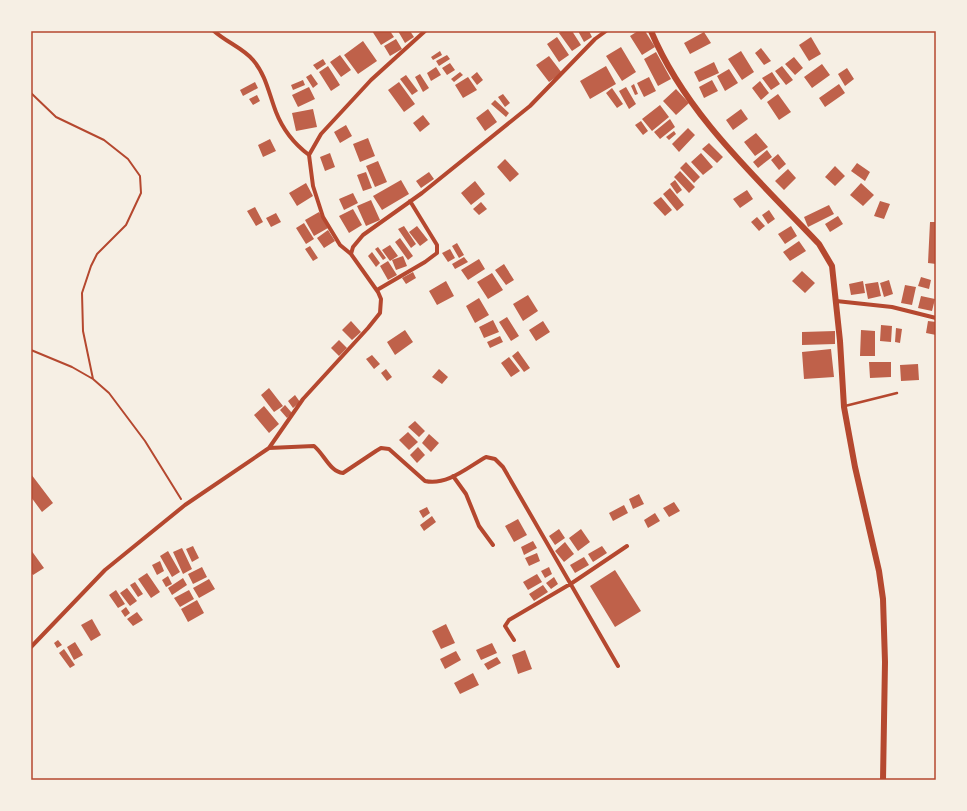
<svg xmlns="http://www.w3.org/2000/svg" width="967" height="811" font-family="Lato,sans-serif">
<style>
.building{fill:#bf614a}
.lines{fill:none;stroke-linecap:round;stroke-linejoin:round}
.path{stroke:#b5482f;stroke-width:2}
.service{stroke:#b5482f;stroke-width:2.5}
.minor{stroke:#b5482f;stroke-width:4}
.tertiary{stroke:#b5482f;stroke-width:6}
.neatline{fill:none;stroke:#b5482f;stroke-width:1.5}
</style>
<rect width="100%" height="100%" fill="#f6efe4"/>
<path class="building" d="M372,31H390L394,37L381,45Z
M398,31H410L414,37L405,43Z
M562,31H572L581,45L572,51L559,33Z
M578,31H589L592,37L584,42Z
M638,31H645L655,47L642,55L630,36Z
M704,32L711,43L690,54L684,43Z
M557,37L569,55L559,62L547,44Z
M811,37L821,54L809,61L799,45Z
M396,39L402,49L390,56L384,46Z
M363,41L377,61L358,74L344,55Z
M621,47L636,72L622,81L606,56Z
M761,48L771,61L764,65L755,53Z
M440,51L442,55L433,60L431,57Z
M741,51L754,72L742,80L728,59Z
M656,52L671,79L658,86L644,59Z
M340,55L351,70L341,77L330,62Z
M447,55L450,59L439,66L436,61Z
M549,56L562,73L549,82L536,65Z
M794,57L803,68L795,75L785,64Z
M323,59L326,64L317,70L313,65Z
M714,62L719,73L699,82L694,72Z
M450,63L455,70L447,75L442,68Z
M822,64L830,75L812,88L804,77Z
M328,66L340,85L331,91L319,72Z
M606,66L616,84L590,99L580,81Z
M782,66L793,80L786,85L775,71Z
M436,67L441,75L431,81L427,73Z
M847,68L854,79L845,86L838,74Z
M729,69L738,83L725,91L717,76Z
M460,72L463,75L454,82L451,79Z
M477,72L483,80L477,85L471,77Z
M772,72L780,84L771,90L762,78Z
M311,74L318,84L313,88L306,77Z
M420,74L429,88L423,92L415,77Z
M406,75L418,91L412,95L400,79Z
M468,77L477,90L463,98L455,85Z
M649,77L656,91L644,97L637,83Z
M303,80L305,85L293,90L291,85Z
M712,80L718,91L704,98L699,87Z
M760,81L769,93L761,100L752,88Z
M255,82L258,88L243,96L240,90Z
M399,82L415,104L404,112L388,90Z
M634,84L638,94L635,95L631,86Z
M839,84L845,93L825,107L819,98Z
M309,87L315,99L298,107L292,95Z
M626,87L636,104L629,109L619,91Z
M612,88L623,104L617,108L606,93Z
M676,89L689,103L676,115L663,101Z
M503,94L510,103L505,107L498,97Z
M778,94L791,112L779,120L767,102Z
M257,95L260,101L253,105L249,99Z
M495,100L509,113L506,117L491,104Z
M660,105L669,117L652,131L642,119Z
M313,109L317,127L296,131L292,113Z
M488,109L497,122L485,131L476,118Z
M741,109L748,119L733,130L726,120Z
M423,115L430,124L420,132L413,123Z
M670,119L675,127L660,139L654,132Z
M641,121L648,131L643,135L635,125Z
M346,125L352,136L340,143L334,132Z
M688,128L695,135L679,152L672,144Z
M674,131L676,134L669,140L666,137Z
M756,133L768,147L755,156L744,142Z
M368,138L375,156L360,162L353,144Z
M270,139L276,151L263,157L258,145Z
M709,143L723,157L717,163L702,149Z
M767,150L772,157L758,168L753,162Z
M330,153L335,167L325,171L320,157Z
M701,153L713,167L703,175L691,162Z
M778,154L786,164L779,170L771,160Z
M505,159L519,174L510,182L497,167Z
M378,161L387,182L375,187L366,166Z
M686,162L700,177L694,183L680,168Z
M857,163L870,172L865,181L851,171Z
M835,166L845,176L835,186L825,177Z
M788,169L796,178L784,190L775,181Z
M680,171L695,187L689,193L674,177Z
M366,172L372,188L363,191L357,175Z
M429,172L434,179L421,188L416,181Z
M401,180L409,194L382,210L373,196Z
M675,180L682,190L677,194L670,184Z
M475,181L485,194L471,205L461,193Z
M306,183L313,196L297,206L289,193Z
M861,183L874,195L863,206L850,195Z
M670,188L684,205L677,211L663,194Z
M747,190L753,199L740,208L733,199Z
M353,193L358,203L344,210L339,199Z
M661,197L672,210L665,216L653,203Z
M371,200L380,220L366,226L357,206Z
M880,201L890,204L884,219L874,216Z
M481,202L487,209L479,215L473,209Z
M829,205L834,214L808,227L804,217Z
M255,207L263,222L256,226L247,211Z
M353,209L362,225L349,233L339,216Z
M769,210L775,219L768,224L762,215Z
M319,212L328,228L314,236L305,220Z
M276,213L281,222L271,227L266,218Z
M838,216L843,224L830,232L825,224Z
M757,217L765,226L759,231L751,222Z
M930,222H936V264L928,263Z
M304,223L314,239L306,244L296,228Z
M404,226L416,244L411,248L398,229Z
M417,226L428,240L420,246L409,232Z
M791,226L797,236L785,244L778,234Z
M328,230L335,241L324,248L317,238Z
M400,238L413,256L408,260L395,242Z
M799,241L806,251L790,261L783,252Z
M457,243L464,255L459,258L452,246Z
M390,245L398,256L390,261L382,250Z
M310,246L318,258L313,261L305,249Z
M378,247L386,258L383,260L375,249Z
M450,249L455,258L448,262L442,253Z
M372,252L380,263L376,267L368,256Z
M403,256L407,266L396,270L392,260Z
M464,257L468,262L455,269L452,264Z
M479,259L485,269L468,280L461,270Z
M388,261L397,275L388,280L380,266Z
M504,264L514,280L506,285L495,270Z
M802,271L815,283L805,293L792,281Z
M413,272L416,278L406,284L402,278Z
M492,273L503,290L488,299L477,282Z
M921,277L931,280L929,289L918,286Z
M889,280L893,294L884,297L880,283Z
M446,281L454,296L437,305L429,291Z
M863,281L865,293L851,295L849,284Z
M878,282L881,296L868,299L865,284Z
M905,285L916,287L912,305L901,303Z
M528,295L538,311L523,321L513,304Z
M921,296L935,299L932,311L918,308Z
M479,298L489,315L475,323L466,306Z
M507,317L519,336L511,341L499,322Z
M493,320L499,332L484,338L479,327Z
M351,321L361,332L352,340L342,330Z
M543,321L550,332L536,341L529,330Z
M928,321L936,322V335L926,333Z
M881,325L892,326L891,342L880,341Z
M896,328L902,329L900,343L895,342Z
M405,330L413,342L395,355L387,342Z
M861,330L875,331V356H860Z
M835,331V344L802,345V332Z
M500,336L503,342L490,348L487,342Z
M339,340L347,348L339,356L331,348Z
M831,349L834,377L804,379L802,352Z
M518,351L530,368L524,372L512,356Z
M372,355L380,364L374,369L366,359Z
M509,357L520,371L511,377L501,363Z
M869,362H891V377L870,378Z
M918,364L919,380L901,381L900,365Z
M386,369L392,377L387,381L381,373Z
M439,369L448,377L442,384L432,377Z
M269,388L283,406L274,412L261,395Z
M295,395L300,402L293,408L288,401Z
M285,405L292,413L287,418L280,410Z
M264,406L279,424L269,433L254,415Z
M415,421L425,431L419,437L408,427Z
M408,432L418,442L409,450L399,440Z
M429,434L439,443L431,452L422,443Z
M418,447L425,455L417,463L410,455Z
M31,474L53,503L42,512L31,497Z
M639,494L644,504L633,509L629,499Z
M674,502L680,511L669,517L663,508Z
M624,505L628,513L613,521L609,513Z
M427,507L430,513L423,518L419,511Z
M655,513L660,521L648,528L644,520Z
M432,516L436,522L424,531L420,525Z
M518,519L527,535L514,542L505,526Z
M559,529L565,538L555,545L549,536Z
M581,529L590,542L578,551L569,538Z
M533,541L537,548L524,555L521,547Z
M565,542L574,554L564,562L555,551Z
M193,546L199,558L192,562L186,549Z
M602,546L607,553L593,562L588,554Z
M182,548L192,569L183,574L173,552Z
M31,550L44,568L33,575L31,572Z
M168,551L180,572L172,577L160,556Z
M537,553L540,561L529,566L525,558Z
M584,557L589,565L575,573L570,565Z
M160,561L164,571L157,575L152,565Z
M202,567L207,577L193,584L188,574Z
M549,567L552,574L545,578L541,571Z
M615,570L641,611L615,627L590,586Z
M147,573L160,592L151,598L138,579Z
M537,574L542,582L528,590L523,582Z
M168,576L172,584L166,587L162,580Z
M554,577L558,584L551,589L546,583Z
M183,578L187,585L172,595L168,588Z
M209,579L215,589L199,598L193,588Z
M135,582L143,594L138,597L130,585Z
M543,585L548,592L534,601L529,594Z
M127,588L137,601L130,606L120,593Z
M116,590L125,604L118,608L109,595Z
M189,590L194,599L180,607L174,598Z
M197,600L204,613L188,622L181,609Z
M126,607L130,613L125,617L121,611Z
M137,612L143,620L133,626L127,619Z
M92,619L101,635L91,641L81,625Z
M446,624L455,643L441,649L432,631Z
M58,640L62,645L57,648L54,643Z
M75,642L83,655L74,660L67,647Z
M492,643L497,653L481,660L476,650Z
M64,649L75,665L70,668L59,653Z
M525,650L532,669L518,674L512,655Z
M456,651L461,660L445,669L440,659Z
M497,657L501,663L488,670L484,664Z
M473,673L479,685L460,694L454,683Z"/>
<g class="lines">
<path class="path" d="M31,93L56,117L104,140L128,159L140,176L141,193L126,225L97,254L91,266L82,293L83,331L93,379
M31,350L72,367L93,379L109,393L145,441L181,499"/>
<path class="service" d="M845,406L897,393"/>
<path class="minor" d="M214,31C226,42 243,48 253,60C266,75 269,94 276,112C283,130 293,143 309,155
M351,254L340,245L323,217L313,186L309,155L321,134L371,80L425,31
M377,290L425,262L437,253V245L410,201
M836,301L892,307L936,318
M269,448L314,446C324,454 330,472 343,473L376,451L381,448L389,449L425,481C447,486 468,467 486,457L495,459L503,467L618,666
M453,476L466,494L479,526L493,545
M514,640L505,626L509,620L572,583L627,546
M31,647L105,570L185,505L269,448L303,399L368,328L380,313L381,299L378,292L351,254L353,247L363,235L422,193L530,106L595,39L606,31"/>
<path class="tertiary" d="M651,31C686,115 758,179 819,244L832,266L840,341L844,407L855,467L879,571L883,599L885,662L883,780"/>
</g>
<rect width="967" height="811" fill="none" stroke="#f6efe4" stroke-width="64"/>
<rect x="32" y="32" width="903" height="747" class="neatline"/>
</svg>
